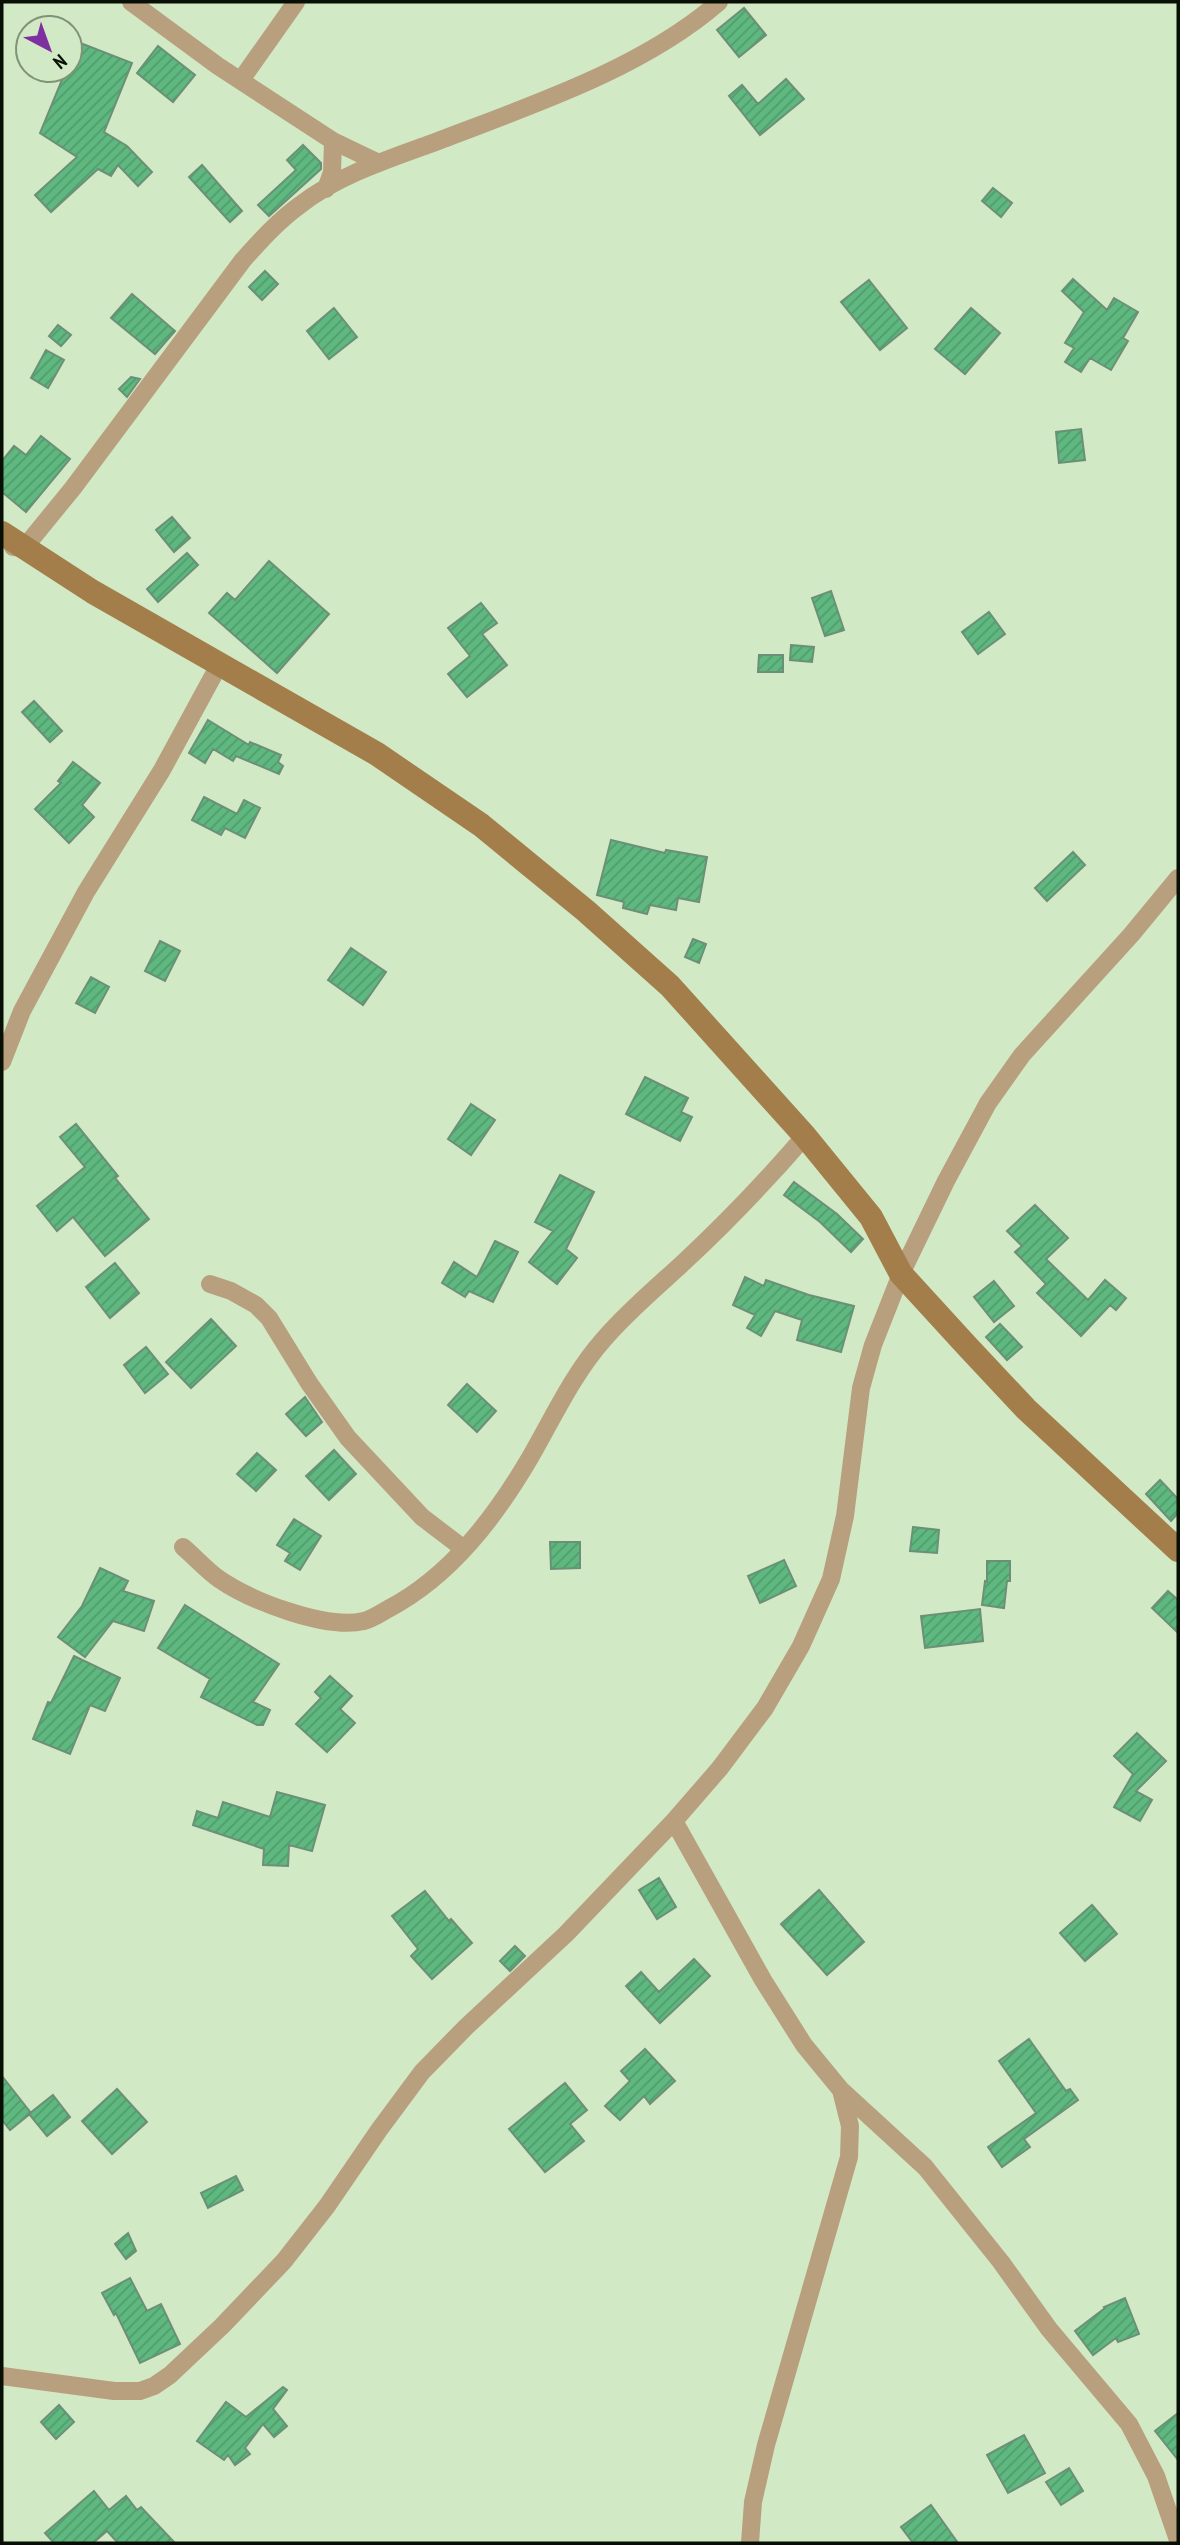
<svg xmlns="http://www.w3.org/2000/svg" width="1180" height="2545" font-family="'PT Sans Narrow',sans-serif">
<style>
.building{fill:url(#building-hatch);stroke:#6c9077;stroke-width:2}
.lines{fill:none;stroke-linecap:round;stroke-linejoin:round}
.street{stroke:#b89f7e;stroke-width:18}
.secondary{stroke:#a37e4b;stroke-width:24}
</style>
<defs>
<pattern id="building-hatch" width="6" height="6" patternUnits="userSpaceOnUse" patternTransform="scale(1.75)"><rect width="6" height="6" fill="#5eb87f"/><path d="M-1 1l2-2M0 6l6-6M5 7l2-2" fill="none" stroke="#509d6c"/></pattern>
</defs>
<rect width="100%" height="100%" fill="#d2e9c5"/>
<path class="building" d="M744,8L766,35L739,57L717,30Z
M70,39L132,63L104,132L127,146L152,172L138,186L118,165L111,176L98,169L51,212L35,195L77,157L40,133L66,70H70Z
M158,46L195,75L173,102L137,73Z
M786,79L804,99L760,135L729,96L742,85L758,104Z
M303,145L321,163V169L269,216L258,205L296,170L287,160Z
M202,165L242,211L230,222L189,177Z
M993,188L1012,203L1001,217L982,201Z
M265,271L278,284L262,300L249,287Z
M1073,279L1107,310L1114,298L1138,312L1123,338L1128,341L1111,370L1090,358L1081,372L1065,362L1074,348L1065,343L1084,312L1062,291Z
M869,280L907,328L880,350L841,302Z
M132,294L175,331L155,354L111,318Z
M334,308L357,337L329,359L307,331Z
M971,308L1000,333L965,374L935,349Z
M58,325L71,335L61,346L49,336Z
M46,350L64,360L48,388L31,378Z
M131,377L140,379L127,397L119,389Z
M1081,429L1085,460L1059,463L1056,432Z
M41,436L70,459L26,512L2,492V461L14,446L26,455Z
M172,517L190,538L174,552L156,530Z
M187,553L198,565L158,602L147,589Z
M269,561L329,614L277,673L209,613L227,593L235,600Z
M831,591L844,630L825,636L812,598Z
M481,603L497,623L482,634L507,665L467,697L448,674L470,656L448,628Z
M989,612L1005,634L978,654L962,632Z
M791,645L814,647L812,662L790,660Z
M759,655H783V672H758Z
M34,701L62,731L50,742L22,712Z
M208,720L249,745L250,742L281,755L278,762L283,766L279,774L236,756L233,761L213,749L205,763L189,753Z
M73,762L100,783L82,805L94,817L69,843L35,809L61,783L58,781Z
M204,797L237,814L244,800L260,808L245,838L225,828L221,835L192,820Z
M611,840L665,853L666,850L707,857L699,902L678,898L676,910L650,905L647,914L623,908L624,902L597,895Z
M1073,852L1085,865L1047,901L1035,888Z
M693,939L706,944L699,963L685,957Z
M160,941L180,951L165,981L145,971Z
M351,948L386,972L363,1005L328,980Z
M91,977L109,987L95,1013L76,1003Z
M645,1077L688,1098L681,1112L692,1117L680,1141L626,1114Z
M471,1104L495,1120L471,1155L448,1139Z
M76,1124L118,1176L115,1178L149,1219L105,1256L73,1217L57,1231L37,1206L85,1167L60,1137Z
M560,1175L594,1192L566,1249L577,1258L557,1284L529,1262L553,1231L535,1222Z
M794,1182L837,1214L863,1239L851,1252L820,1222L784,1195Z
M1035,1205L1068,1238L1046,1259L1088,1300L1105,1280L1126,1298L1116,1310L1110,1305L1081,1336L1037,1293L1046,1284L1015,1252L1022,1246L1007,1231Z
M495,1241L518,1252L493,1302L469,1291L465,1297L442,1283L454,1262L477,1277Z
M115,1263L139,1293L110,1318L86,1287Z
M745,1277L764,1286L766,1280L809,1295L854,1306L841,1352L797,1340L802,1320L775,1311L761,1336L747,1328L755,1315L733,1305Z
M994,1281L1014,1306L994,1322L974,1297Z
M211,1319L236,1346L191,1388L166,1362Z
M1000,1324L1022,1347L1007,1360L986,1337Z
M146,1347L168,1374L145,1393L124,1365Z
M467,1384L496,1411L477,1432L448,1405Z
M305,1397L322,1422L306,1436L286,1414Z
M334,1450L356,1474L329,1500L306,1476Z
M257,1453L276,1470L256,1491L237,1474Z
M1160,1480L1178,1499V1513L1171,1521L1146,1494Z
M294,1519L321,1536L300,1570L285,1561L290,1553L277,1545Z
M913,1527L939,1530L937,1553L910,1551Z
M550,1542H580V1568L551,1569Z
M784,1560L796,1586L760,1603L748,1576Z
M987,1561H1010V1581H1007L1004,1608L982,1605L985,1581L987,1582Z
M100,1568L128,1581L123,1591L154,1601L144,1631L113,1621L85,1657L58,1637L82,1606Z
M1168,1591L1178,1600V1633L1152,1608Z
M185,1605L279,1664L253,1702L270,1710L263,1725H257L201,1697L210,1679L158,1648Z
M980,1609L983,1641L925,1648L921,1616Z
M74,1656L120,1678L105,1711L90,1705L70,1754L33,1739L48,1702L51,1703Z
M330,1676L352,1696L340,1709L355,1723L327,1752L296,1724L321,1698L315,1692Z
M1137,1733L1166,1761L1136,1791L1152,1800L1140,1821L1114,1807L1133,1774L1114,1756Z
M277,1792L325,1805L312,1851L289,1845L288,1866L263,1865L264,1849L193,1825L197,1811L218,1818L223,1802L270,1817Z
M659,1878L676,1907L657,1919L639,1890Z
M819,1890L864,1942L827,1975L781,1924Z
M425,1891L449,1921L451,1919L472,1943L432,1979L411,1956L418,1949L392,1916Z
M1092,1905L1117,1934L1085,1961L1060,1933Z
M515,1946L525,1956L510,1971L500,1961Z
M694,1959L710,1976L660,2023L626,1986L641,1972L659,1992Z
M1029,2039L1066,2091L1070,2089L1078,2100L1024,2139L1030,2147L1002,2167L988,2147L1036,2113L999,2061Z
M645,2049L675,2081L650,2104L644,2096L620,2120L605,2106L630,2081L621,2071Z
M2,2076L31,2113L10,2130L2,2120Z
M565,2083L587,2110L570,2124L584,2141L545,2172L509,2129Z
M117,2089L147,2122L112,2154L82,2121Z
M53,2095L70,2117L47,2136L29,2114Z
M236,2176L243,2190L208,2208L201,2193Z
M128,2233L136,2251L126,2259L115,2244Z
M130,2278L147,2311L161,2304L180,2344L140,2363L116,2313L114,2315L102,2293Z
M1125,2298L1139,2334L1118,2342L1116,2338L1093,2355L1075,2331L1105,2308L1104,2307Z
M283,2387L287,2390L273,2409L287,2426L274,2437L263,2424L245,2448L250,2454L235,2465L228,2455L224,2460L197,2441L226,2402L246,2417Z
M59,2405L74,2422L56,2439L41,2422Z
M1178,2413V2460L1155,2431Z
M1024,2435L1045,2473L1008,2493L987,2455Z
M1069,2468L1083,2491L1061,2505L1046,2482Z
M94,2491L109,2510L126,2496L137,2510L141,2507L175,2543H118L107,2531L93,2543H54L45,2533Z
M931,2505L958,2543H913L901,2527Z"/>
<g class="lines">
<path class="street" d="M131,2L218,66L333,141L379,163
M241,80L296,2
M326,189L332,172L333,141
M13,547L24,548L73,488L243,260C261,240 278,221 300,205C337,176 386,160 430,144C526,107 641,70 719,2
M2,1062L22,1011L86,892L162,770L219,665
M210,1284L231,1291L256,1305L269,1318L309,1383L348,1438L422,1517L464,1549
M183,1547C195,1557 206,1570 219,1579C251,1601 326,1630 364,1621C372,1619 381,1613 388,1609C451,1576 496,1516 531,1456C554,1416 573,1374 604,1339C628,1311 657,1287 684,1262C727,1222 767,1180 805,1136
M674,1821L763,1980L804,2045L841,2090L925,2167L1001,2262L1049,2329L1129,2424L1156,2476L1178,2540
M2,2376L114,2391H140L154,2386L170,2375L222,2326L284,2261L327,2206L379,2130L422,2072L466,2027L566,1934L674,1821L720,1768L765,1708L801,1646L831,1579L845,1516L861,1388L873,1345L901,1274L946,1181L988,1103L1022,1055L1131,935L1178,878
M750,2543L753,2502L766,2445L849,2157L850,2126L841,2090"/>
<path class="secondary" d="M2,533L93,592L377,754L481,825L586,911L670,986L805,1136L871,1217L901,1274L966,1345L1026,1409L1178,1550"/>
</g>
<rect width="1180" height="2545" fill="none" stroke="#080f04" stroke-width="7"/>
<g transform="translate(49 49) rotate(139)"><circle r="33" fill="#d2e9c5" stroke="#819278" stroke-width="2"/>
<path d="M0-5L12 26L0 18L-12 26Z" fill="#7f30a0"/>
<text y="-10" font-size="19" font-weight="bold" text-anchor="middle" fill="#080f04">N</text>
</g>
</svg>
